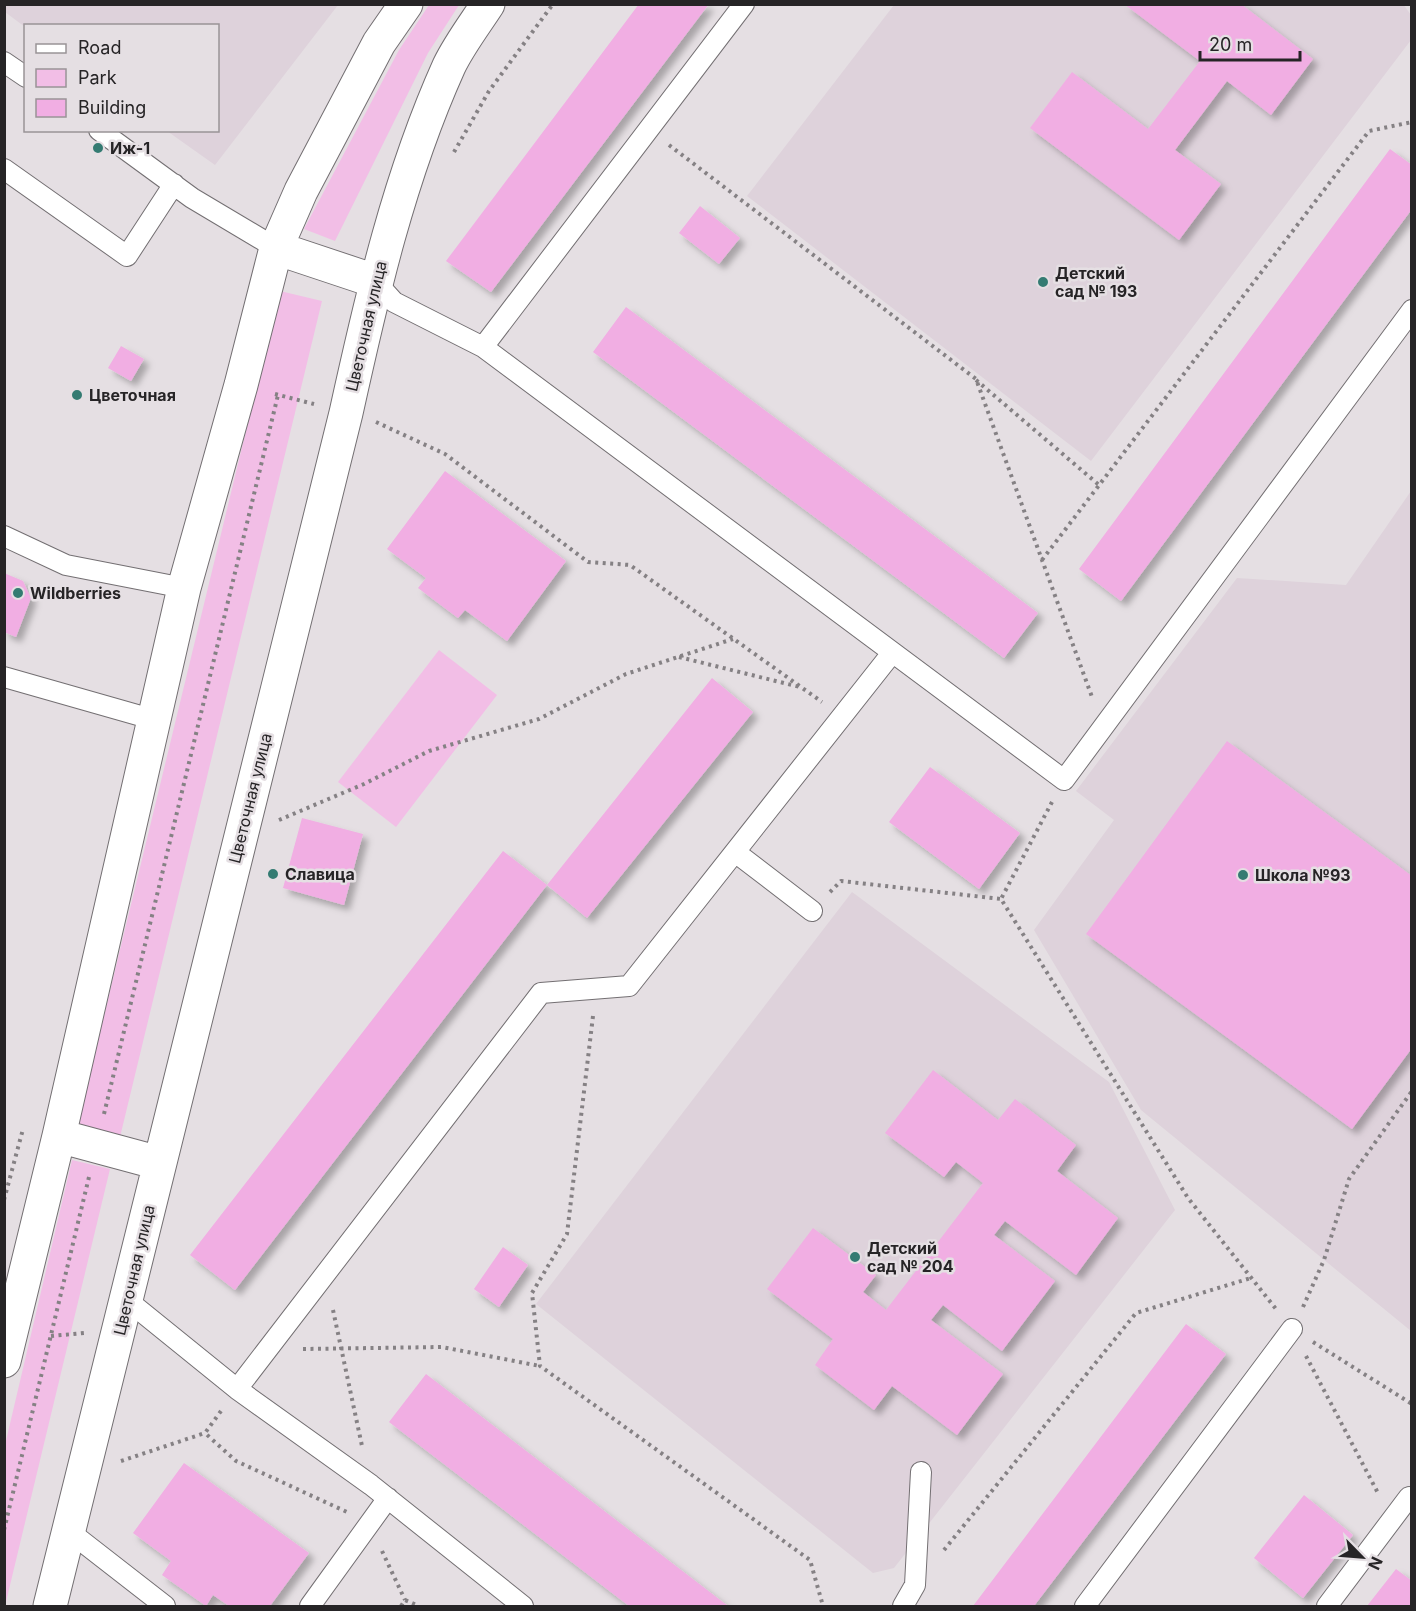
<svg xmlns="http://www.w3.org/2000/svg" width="1416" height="1611" font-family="Inter,sans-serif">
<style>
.built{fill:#ded2db}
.green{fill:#f2bee6}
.building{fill:#f1aee3;filter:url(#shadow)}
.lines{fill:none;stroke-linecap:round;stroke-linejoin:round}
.lane-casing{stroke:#736f72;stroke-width:22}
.street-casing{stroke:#736f72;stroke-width:35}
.path{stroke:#858184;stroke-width:4;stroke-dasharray:3 4.5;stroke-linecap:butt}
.lane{stroke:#fff;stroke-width:20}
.street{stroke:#fff;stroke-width:33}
.poi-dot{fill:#347b72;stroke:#e5dfe3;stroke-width:2}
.labels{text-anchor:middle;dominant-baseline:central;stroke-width:5;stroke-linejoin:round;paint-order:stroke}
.poi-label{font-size:16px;font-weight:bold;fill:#262426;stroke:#e5dfe3;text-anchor:start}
.street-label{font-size:16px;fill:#262426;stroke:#e5dfe3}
</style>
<defs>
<filter id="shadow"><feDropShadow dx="5.5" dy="5.5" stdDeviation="3" flood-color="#0004"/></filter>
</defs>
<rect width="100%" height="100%" fill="#e5dfe3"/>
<path class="built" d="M5,4H338V5L215,165L167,131L218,130V26L25,27L5,12Z
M1403,4L1411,15V40L1091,461L747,196L894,5Z
M1411,491V1331L1141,1110L1034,930L1114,820L1076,791L1237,578L1346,585Z
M852,892L1109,1082L1175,1210L894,1568L873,1573L536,1304Z"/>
<path class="green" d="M429,5H459L428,53L335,241L304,229L399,50Z
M280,291L322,301L120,1137L77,1127Z
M439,650L497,695L396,827L338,782Z
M72,1160L110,1169L5,1606V1445Z"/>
<path class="building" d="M639,4H709L491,292L446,261Z
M1124,4H1241L1313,59L1271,115L1227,81L1175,150L1221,184L1179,240L1030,128L1072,72L1148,129L1200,61Z
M1390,149L1412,165V209L1121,601L1079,569Z
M700,206L740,238L719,264L679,233Z
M626,307L1038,613L1004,658L593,352Z
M121,346L144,359L131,381L108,368Z
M445,471L566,561L507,641L465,610L458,618L418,588L426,578L387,549Z
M4,573L23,581L31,598L16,637L4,632Z
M712,678L753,712L587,918L547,885Z
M1227,741L1412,876V1048L1352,1129L1086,934Z
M930,767L1020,833L979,889L889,822Z
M302,818L363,834L344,905L283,888Z
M503,851L547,885L235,1290L190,1255Z
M933,1070L998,1120L1015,1099L1076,1145L1057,1171L1118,1218L1076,1275L1005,1221L994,1235L1055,1281L1002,1351L943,1305L931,1320L1003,1374L957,1435L892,1386L874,1410L815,1365L833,1339L767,1289L813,1228L876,1275L863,1292L886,1310L983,1183L956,1162L944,1177L885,1133Z
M503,1247L528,1265L499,1307L474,1289Z
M1186,1324L1226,1354L1034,1606H973Z
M426,1374L728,1606H629L389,1422Z
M184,1463L309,1553L270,1606H229L213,1595L206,1606L162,1575L171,1561L133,1533Z
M1304,1495L1353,1535L1303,1598L1254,1558Z
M1396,1569L1412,1581V1606H1367Z"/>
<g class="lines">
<defs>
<path id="lane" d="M4,62L26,77
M99,130L192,198L276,248
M4,169L127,256L174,184
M375,281L394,302L483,347L1064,780L1412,310
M483,347L744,4
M4,536L66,565L184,588
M4,677L155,720
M735,852L812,911
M127,1300L237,1389L371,1485L523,1606
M237,1389L541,993L629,986L892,653
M70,1532L165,1606
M310,1606L388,1498
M903,1606L915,1585L921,1472
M1085,1606L1292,1329
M1327,1606L1409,1497L1412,1499"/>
<path id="street" d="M276,248L375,281
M59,1136L159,1163
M4,1361L59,1136L184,588L241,385L276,248L301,191L379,43L406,4
M50,1606L346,413C372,295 399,177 449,66C459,45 475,24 488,4"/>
</defs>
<use href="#lane" class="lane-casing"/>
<use href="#street" class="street-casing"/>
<path class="path" d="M669,145L976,379L1092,697
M454,152L489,91L553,4
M976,380L1099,485
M275,394L314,404
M376,422L445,454L588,562L630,565L822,702
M1042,560L1369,131L1412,122
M679,657L800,687
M1052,802L1001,899L1188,1198L1276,1309
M279,820L364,784L429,751L539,719L626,674L733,639
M830,892L841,881L1001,899
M593,1016L567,1234L532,1293L540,1366L810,1560L823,1606
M104,1114L278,395
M4,1200L23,1129
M1303,1307L1324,1260L1349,1179L1412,1091
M333,1310L362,1446
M51,1336L84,1333
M1313,1342L1412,1404
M303,1349L442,1347L540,1366
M1306,1356L1379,1495
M221,1411L205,1433L236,1461L347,1512
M121,1461L205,1433
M4,1530L89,1177
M944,1550L1136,1313L1251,1278
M382,1551L405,1600
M401,1606L405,1600L419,1606"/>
<use href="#lane" class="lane"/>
<use href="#street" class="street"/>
</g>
<g class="poi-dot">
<circle cx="98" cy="148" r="6"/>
<circle cx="1043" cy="282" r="6"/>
<circle cx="77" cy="395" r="6"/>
<circle cx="18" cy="593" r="6"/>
<circle cx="273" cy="874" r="6"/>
<circle cx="1243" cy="875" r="6"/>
<circle cx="855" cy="1257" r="6"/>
</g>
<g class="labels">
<g class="poi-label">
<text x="110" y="148">Иж-1</text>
<text x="1055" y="273">Детский<tspan x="1055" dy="18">сад № 193</tspan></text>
<text x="89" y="395">Цветочная</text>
<text x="30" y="593">Wildberries</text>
<text x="285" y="874">Славица</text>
<text x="1255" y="875">Школа №93</text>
<text x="867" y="1248">Детский<tspan x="867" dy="18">сад № 204</tspan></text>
</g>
<g class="street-label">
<text transform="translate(366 326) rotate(-77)">Цветочная улица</text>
<text transform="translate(250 798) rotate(-76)">Цветочная улица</text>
<text transform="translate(134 1270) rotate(-77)">Цветочная улица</text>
</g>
</g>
<rect width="1416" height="1611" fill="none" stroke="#262426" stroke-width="12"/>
<rect x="24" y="24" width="195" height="108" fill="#e5dfe3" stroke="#999497" stroke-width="1.5"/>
<rect x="36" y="44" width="30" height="9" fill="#ffffff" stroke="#999497" stroke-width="1.5"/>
<text x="78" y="54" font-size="18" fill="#262426">Road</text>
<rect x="36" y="69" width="30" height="18" fill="#f2bee6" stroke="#999497" stroke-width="1.5"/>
<text x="78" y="84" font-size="18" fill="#262426">Park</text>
<rect x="36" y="99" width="30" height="18" fill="#f1aee3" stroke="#999497" stroke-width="1.5"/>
<text x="78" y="114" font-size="18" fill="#262426">Building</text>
<g transform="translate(1362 1557) rotate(115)" stroke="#e5dfe3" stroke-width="4.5" paint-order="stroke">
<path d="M0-4.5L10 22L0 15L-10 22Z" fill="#262426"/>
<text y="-9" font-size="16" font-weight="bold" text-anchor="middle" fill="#262426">N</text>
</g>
<path d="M1200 51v9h100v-9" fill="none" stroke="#262426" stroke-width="3"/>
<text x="1209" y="51" font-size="18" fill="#262426" stroke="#e5dfe3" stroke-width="4.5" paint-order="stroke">20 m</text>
</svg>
